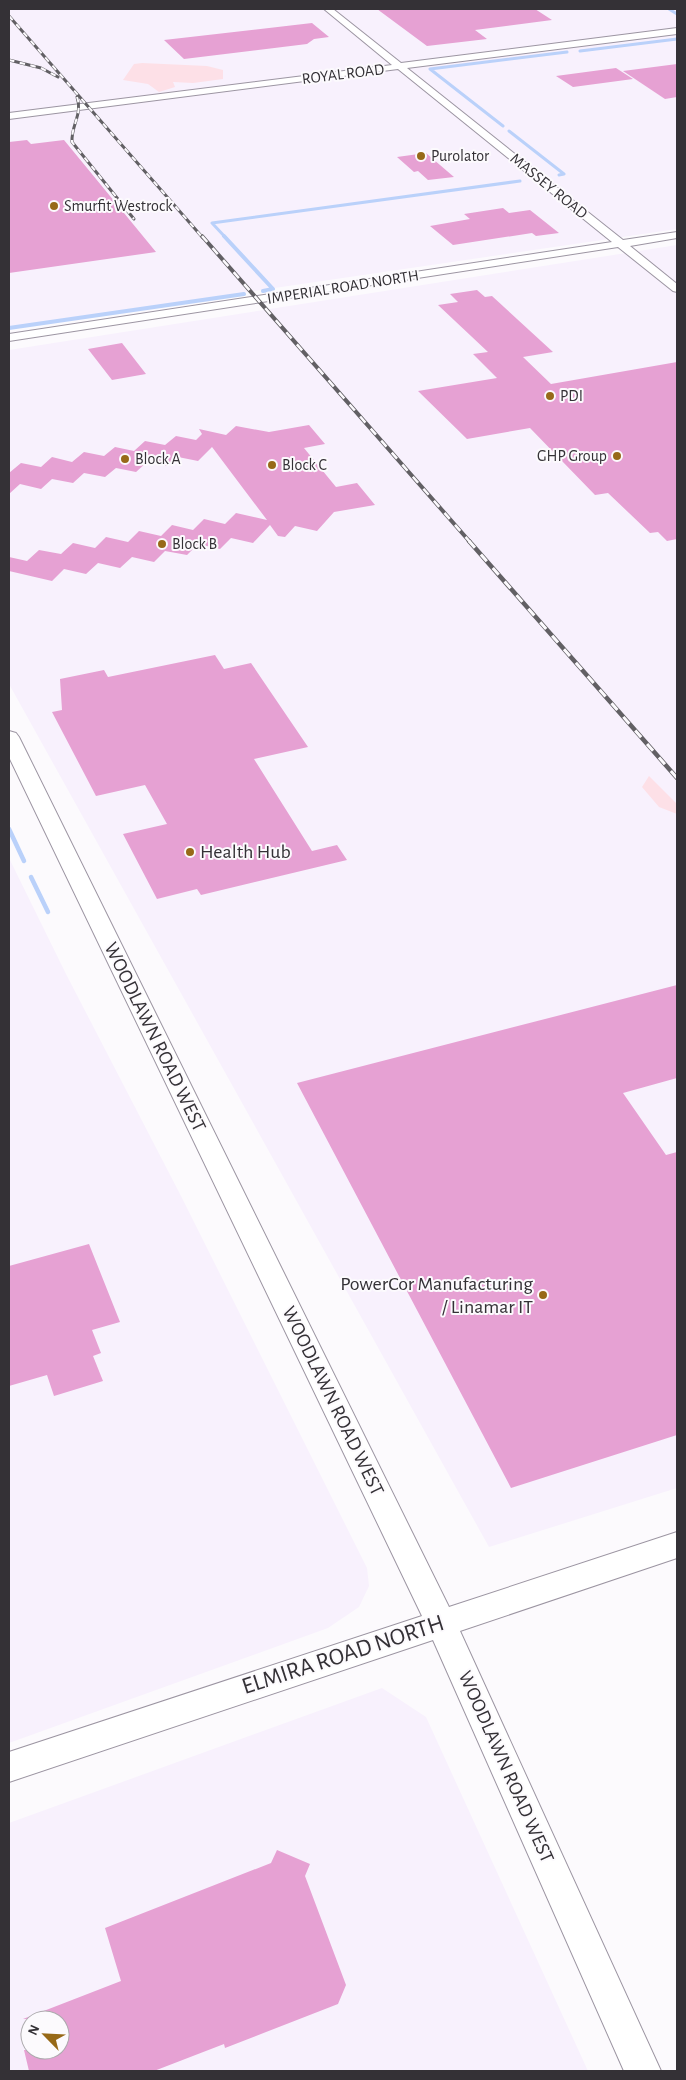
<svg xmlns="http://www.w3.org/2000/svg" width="686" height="2080" font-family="'Alegreya Sans',sans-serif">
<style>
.built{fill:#f8f1fd;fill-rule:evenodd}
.green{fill:#fde0e7}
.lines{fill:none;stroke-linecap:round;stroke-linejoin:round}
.stream-far2{stroke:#bad1fa;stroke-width:3}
.stream-far1{stroke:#bad1fa;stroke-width:4}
.stream{stroke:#bad1fa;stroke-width:4.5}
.building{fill:#e6a1d3}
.minor-casing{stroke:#9c95a2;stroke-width:2}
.major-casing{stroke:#9c95a2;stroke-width:2}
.minor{fill:#fff;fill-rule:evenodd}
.major{fill:#fff;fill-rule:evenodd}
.rail-far2-casing{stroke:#626064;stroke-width:3}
.rail-far1-casing{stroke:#626064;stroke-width:4}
.rail-casing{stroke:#626064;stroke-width:4.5}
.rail-far2{stroke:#fcfafd;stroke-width:2;stroke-dasharray:5.5;stroke-linecap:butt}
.rail-far1{stroke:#fcfafd;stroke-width:2.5;stroke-dasharray:8;stroke-linecap:butt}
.rail{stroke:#fcfafd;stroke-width:3;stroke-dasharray:9;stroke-linecap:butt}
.poi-dot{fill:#976918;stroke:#fcfafd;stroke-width:2}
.labels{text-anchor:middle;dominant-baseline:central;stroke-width:4;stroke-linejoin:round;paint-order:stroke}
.far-street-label{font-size:16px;fill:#343136;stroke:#fcfafd}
.far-poi-label{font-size:16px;fill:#343136;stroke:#fcfafd;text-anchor:start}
.poi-label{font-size:20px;fill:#343136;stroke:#fcfafd;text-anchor:start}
.street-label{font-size:20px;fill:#343136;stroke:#fcfafd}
.near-street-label{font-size:24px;fill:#343136;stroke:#fcfafd}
</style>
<rect width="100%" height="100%" fill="#fcfafd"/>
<path class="built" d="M9,9H677V229L9,327Z
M677,245V1488L489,1547L9,684V350Z
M9,858L66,974L181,1196L367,1568L369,1586L359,1607L328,1628L9,1743Z
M382,1688L426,1717L588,2071H9V1823ZM30,2020H60V2050H30Z"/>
<path class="green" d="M142,63L207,66L223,70V79L193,83L173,82L175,87L159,92L148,84L123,80L134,64Z
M649,776L677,804V814L659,807L642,787Z"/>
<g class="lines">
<path class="stream-far2" d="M669,9L677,14
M580,51L677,39
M503,126L430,69L567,52
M509,131L564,174L559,175
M226,238L212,223L520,181"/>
<path class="stream-far1" d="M224,236L273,289L263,291
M9,328L244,294"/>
<path class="stream" d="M9,829L24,861
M31,877L48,912"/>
</g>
<path class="building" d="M377,9H535L552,20L475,30L487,39L427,46Z
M312,23L329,37L314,39L307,44L184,59L164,40Z
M677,64V97L665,99L623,71Z
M616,68L633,79L573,87L556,76Z
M27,140L31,144L64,140L156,252L9,273V142Z
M426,153L454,177L428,180L418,171L414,172L397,157Z
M503,208L509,213L530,210L559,233L536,236L532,233L453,245L430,226L470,219L464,214Z
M477,290L485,297L492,296L553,352L523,357L551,384L677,362V539L667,541L658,532L650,533L608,493L595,495L530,428L467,439L418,391L497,378L473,354L488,352L438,305L458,302L450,294Z
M122,343L146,374L112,380L88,349Z
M309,425L325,444L304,448L336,487L357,483L375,505L334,512L317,531L295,526L285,537L278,536L270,525L253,543L231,538L220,549L198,544L187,555L165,551L154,562L132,557L120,568L98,563L86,574L64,569L52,581L9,571V557L27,561L39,550L61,554L73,543L95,548L106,537L128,542L139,531L161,536L172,525L193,530L204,519L225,524L236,513L267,520L212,447L198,461L178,457L167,466L147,462L136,472L116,468L105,477L84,473L73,483L52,479L41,489L20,484L9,494V473L21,463L41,467L52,457L72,462L84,452L104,456L115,447L134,451L145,441L165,445L176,436L196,440L202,434L199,429L226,435L236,426L269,432Z
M215,655L224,669L251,663L308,747L254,759L312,851L337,845L347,860L201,895L197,889L157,899L123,834L167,824L145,785L96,796L52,712L62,710L60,679L104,670L108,677Z
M677,985V1078L623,1093L666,1155L677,1152V1435L511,1488L297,1083Z
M89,1244L120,1322L92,1330L101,1353L93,1356L103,1381L54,1396L47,1375L9,1386V1266Z
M277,1850L310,1864L305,1876L346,1985L338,2004L225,2048L224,2044L154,2071H29L24,2050H60V2020L23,2019L121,1981L105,1928L271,1863Z"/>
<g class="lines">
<defs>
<path id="minor" d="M324,9H333L401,63L677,28V34L407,68L623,240L677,232V238L630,246L677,284V292L673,291L618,247L9,341V334L612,242L398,69L9,119V113L392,65Z"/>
<path id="major" d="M9,731L16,733L19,737L449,1607L677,1532V1558L460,1631L661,2071H624L433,1640L9,1782V1752L422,1616L9,757Z"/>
</defs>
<use href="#minor" class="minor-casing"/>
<use href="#major" class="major-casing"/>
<use href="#minor" class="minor"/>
<use href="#major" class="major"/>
<defs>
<path id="rail-far2" d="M9,16L203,238
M9,60L41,68L58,77
M77,97C83,114 71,125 72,142L134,219"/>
<path id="rail-far1" d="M202,236L470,542"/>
<path id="rail" d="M469,541L677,778"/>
</defs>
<use href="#rail-far2" class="rail-far2-casing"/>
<use href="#rail-far1" class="rail-far1-casing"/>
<use href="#rail" class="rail-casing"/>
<use href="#rail-far2" class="rail-far2"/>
<use href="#rail-far1" class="rail-far1"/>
<use href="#rail" class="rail"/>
</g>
<g class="poi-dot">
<circle cx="421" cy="156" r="5"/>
<circle cx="54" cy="206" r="5"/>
<circle cx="550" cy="396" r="5"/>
<circle cx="617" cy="456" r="5"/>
<circle cx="125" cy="459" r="5"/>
<circle cx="272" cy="465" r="5"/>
<circle cx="162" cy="544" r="5"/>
<circle cx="190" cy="852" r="5"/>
<circle cx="543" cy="1295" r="5"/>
</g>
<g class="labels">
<g class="far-street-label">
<text transform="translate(343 74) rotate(-7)">ROYAL ROAD</text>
<text transform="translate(549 186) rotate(39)">MASSEY ROAD</text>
<text transform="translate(343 287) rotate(-9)">IMPERIAL ROAD NORTH</text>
</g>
<g class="far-poi-label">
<text x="431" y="156">Purolator</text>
<text x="64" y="206">Smurfit Westrock</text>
<text x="560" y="396">PDI</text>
<text x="607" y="456" text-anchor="end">GHP Group</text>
<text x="135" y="459">Block A</text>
<text x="282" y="465">Block C</text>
<text x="172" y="544">Block B</text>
</g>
<g class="poi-label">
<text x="200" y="852">Health Hub</text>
<text x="533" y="1284" text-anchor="end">PowerCor Manufacturing<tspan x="533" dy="23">/ Linamar IT</tspan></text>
</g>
<g class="street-label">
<text transform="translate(155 1037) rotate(64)">WOODLAWN ROAD WEST</text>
<text transform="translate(333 1401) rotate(64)">WOODLAWN ROAD WEST</text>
<text transform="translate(506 1767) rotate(66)">WOODLAWN ROAD WEST</text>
</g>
<g class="near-street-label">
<text transform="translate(343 1655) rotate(-18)">ELMIRA ROAD NORTH</text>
</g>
</g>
<rect width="686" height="2080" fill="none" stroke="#343136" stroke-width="20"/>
<g transform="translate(45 2035) rotate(294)"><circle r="24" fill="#fcfafd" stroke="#acaaad"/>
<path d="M0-4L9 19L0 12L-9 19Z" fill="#976918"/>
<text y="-8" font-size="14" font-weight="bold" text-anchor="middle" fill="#343136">N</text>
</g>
</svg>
